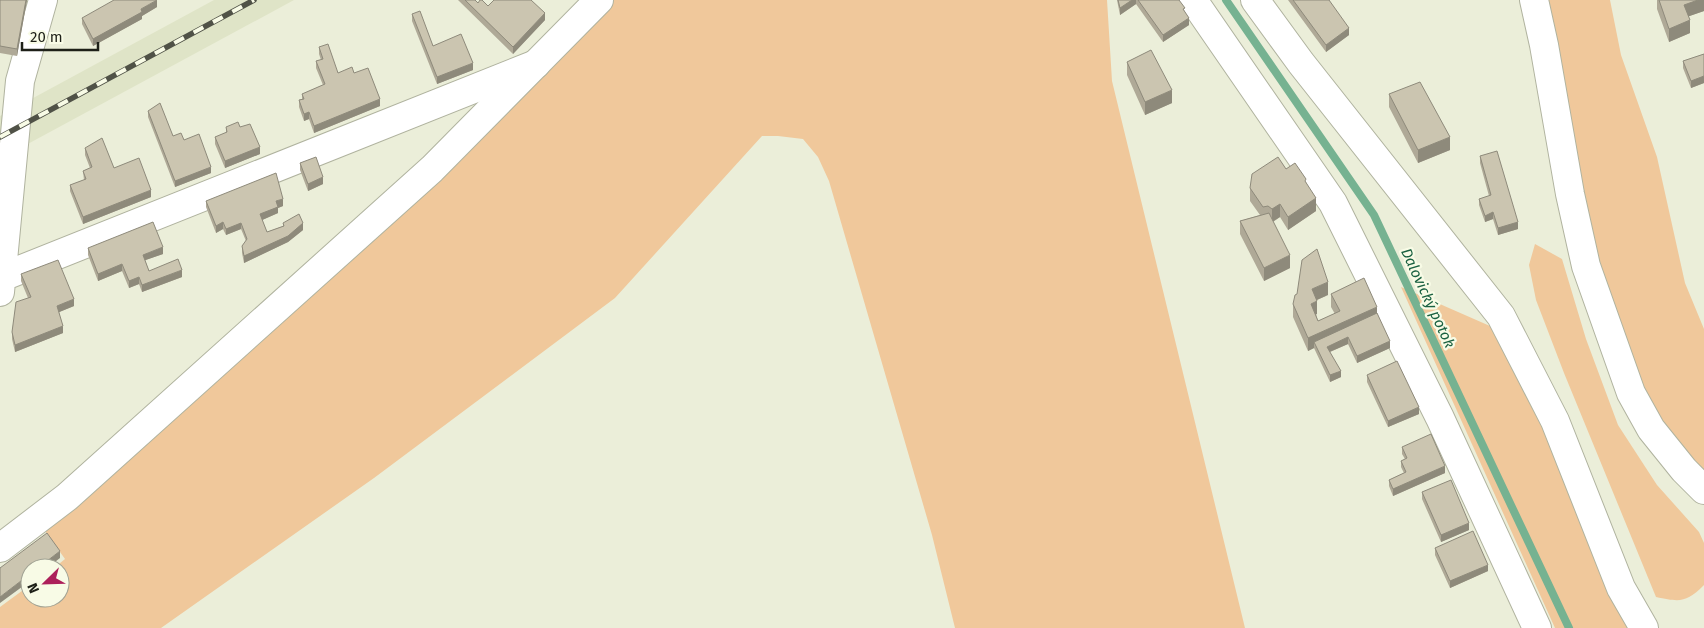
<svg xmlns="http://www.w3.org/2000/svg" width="1704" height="628" font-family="'Fira Sans',sans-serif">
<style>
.built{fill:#dfe4c7}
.green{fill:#f0c89b}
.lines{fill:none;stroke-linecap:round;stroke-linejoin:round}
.stream{stroke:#76b291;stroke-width:8}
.street-casing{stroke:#b0b39f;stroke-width:30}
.secondary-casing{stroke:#b0b39f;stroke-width:30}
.street{stroke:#fff;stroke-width:28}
.secondary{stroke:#fff;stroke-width:28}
.rail-casing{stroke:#505247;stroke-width:5.5}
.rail{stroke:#f8fbe6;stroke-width:4;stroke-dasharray:11;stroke-linecap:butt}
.wall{fill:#afa997}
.shaded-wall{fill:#8e8a7b}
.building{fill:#cbc5b0;stroke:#8e8a7b}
.labels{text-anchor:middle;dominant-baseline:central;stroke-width:4.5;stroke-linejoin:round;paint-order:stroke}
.water-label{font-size:15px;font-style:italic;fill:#1a6141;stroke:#f8fbe6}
</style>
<rect width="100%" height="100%" fill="#ebeed9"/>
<path class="built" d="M214,0H294L0,159V116Z"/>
<path class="green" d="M606,0H1107L1112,81L1245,628H955L932,535L829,181L818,157L803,139L778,136H762L615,298L374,478L161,628H0V607L30,585V598H60V568H54L65,559L43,528Z
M1539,0H1610L1621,55L1657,157L1685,283L1704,329V483L1650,410L1590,260Z
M1535,244L1562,259L1586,339L1618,425L1657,485L1699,532L1704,543V585C1686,603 1680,602 1656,597L1564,373L1536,300L1529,265Z
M1401,287L1490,326L1548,416L1605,586L1628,628H1555Z"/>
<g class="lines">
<path class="stream" d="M1226,0L1374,215L1569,628"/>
<defs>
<path id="street" d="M1193,0L1333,203L1440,418L1537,628
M2,277L536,64
M0,292L20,81L43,0"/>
<path id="secondary" d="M1255,0L1301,63L1501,316L1555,421L1621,588L1644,628
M1534,0L1544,45L1570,194L1586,266L1631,393L1651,429L1684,470L1704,490
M0,548L67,497L432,169L599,0"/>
</defs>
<use href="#street" class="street-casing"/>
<use href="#secondary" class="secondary-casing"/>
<use href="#street" class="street"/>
<use href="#secondary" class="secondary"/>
<defs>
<path id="rail" d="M0,137L254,0"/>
</defs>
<use href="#rail" class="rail-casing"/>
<use href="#rail" class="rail"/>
</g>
<path class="wall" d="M0,0H27L17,56L0,53Z
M458,0H475L478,3L488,6L545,20L513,54Z
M1117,0H1179L1185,12L1189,25L1163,42L1136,4L1120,15Z
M1288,0H1329L1349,35L1326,52Z
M1657,0H1704V11L1689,16L1690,33L1669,42L1657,9Z
M157,7L142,16V19L93,46L82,24V18Z
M412,14L433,46L473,70L437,84L412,21Z
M319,47L338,73H354L380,106L314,133L309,119L304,121L299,107V100L302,99V94L323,85L316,68V61L321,60L319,54Z
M1704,54V83L1691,88L1683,68V61Z
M1127,62L1172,103L1145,115L1127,75Z
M1389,94L1450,150L1418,163L1389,107Z
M148,111L173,136L184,140L211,173L175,187L148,117Z
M226,127L260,154L225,168L215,144V137L226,133Z
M85,148L114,168L151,197L83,224L70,191V185L84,180L83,171L90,168L85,155Z
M1480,156L1518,229L1498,235L1493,219L1485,222L1479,205V199L1489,196L1480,163Z
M300,163L323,184L308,191L300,170Z
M1286,169L1306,182L1316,211L1288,230L1280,217L1273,222L1290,268L1264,281L1240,234V221L1260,215L1250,201V188Z
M206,201L283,206L278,208V213L262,220L267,232L283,226V223L303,230L288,242L244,263L242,253V246L246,241L241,229L226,235L223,229L216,233L206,207Z
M88,248L163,254L145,260L149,271L182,277L142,292L139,284L129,288L122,271L98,281L88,255Z
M21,274L74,306L59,312L63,333L15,352L12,339V332L28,298L21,281Z
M1331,294L1377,313L1390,348L1357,363L1348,344L1330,352L1341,377L1330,382L1314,348L1308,351L1293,317V304L1328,295L1317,300V314H1316L1318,321L1335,314L1331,307Z
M1367,375L1419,414L1388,427L1367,382Z
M1402,447L1445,473L1393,496L1389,486V480L1404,473L1401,467V461L1405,459L1402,454Z
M1422,492L1469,530L1441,542L1422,499Z
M1435,548L1488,571L1450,588L1435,555Z"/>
<path class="shaded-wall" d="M26,0H27L17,56V49Z
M157,0V7L142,16V19L93,46V39L141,9Z
M1132,0H1136V4L1120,15V8Z
M1698,0H1704V11L1684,18V5Z
M545,13V20L513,54V47Z
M1189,18V25L1163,42V35Z
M1690,20V33L1669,42V29Z
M1349,28V35L1326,52V45Z
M473,63V70L437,84V77Z
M1704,76V83L1691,88V81Z
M1172,90V103L1145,115V102Z
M380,99V106L314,133V126Z
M309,112V119L304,121V114Z
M1450,137V150L1418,163V150Z
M260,147V154L225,168V161Z
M211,167V173L175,187V181Z
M323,177V184L308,191V184Z
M151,190V197L83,224V217Z
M1316,198V211L1288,230V217Z
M283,199V206L278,208V213L260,221V214L276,201Z
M1280,204V217L1272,222V209Z
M1493,212V219L1485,222V216Z
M223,222V229L216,233V226Z
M1518,222V229L1498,235V228Z
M241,223V229L226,235V229Z
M303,223V230L288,242L244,263V256Z
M163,247V254L143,261V255Z
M1290,255V268L1264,281V268Z
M122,264V271L98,281V274Z
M182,270V277L142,292V285Z
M139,277V284L129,288V281Z
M1328,282V295L1312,302V289Z
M74,299V306L57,313V306Z
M1317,301V314L1311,317V304Z
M1377,307V320L1314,342V348L1308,351V338Z
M63,326V333L15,352V345Z
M1348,337V344L1327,353V347Z
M1390,341V348L1357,363V356Z
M1341,371V377L1330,382V375Z
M1419,407V414L1388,427V421Z
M1445,466V473L1393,496V489Z
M1469,523V530L1441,542V535Z
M60,551V558L47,568H38Z
M1488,565V571L1450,588V581Z
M30,574V581L0,603V597Z"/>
<path class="building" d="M0,0H26L17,49L0,46Z
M114,0H157L141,9L142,12L93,39L82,18Z
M465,0H475L478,3L480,0H482L488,6L494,0H531L545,13L513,47Z
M1118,0H1132L1120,8Z
M1138,0H1179L1185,8L1183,9L1189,18L1163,35Z
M1293,0H1329L1349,28L1326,45Z
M1659,0H1698L1684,5L1690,20L1669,29Z
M420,11L433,46L461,34L473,63L437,77L412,14Z
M328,44L338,73L352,67L354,73L368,68L380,99L314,126L309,112L304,114L299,100L304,99L302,94L325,84L316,61L323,59L319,47Z
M1151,50L1172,90L1145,102L1127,62Z
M1704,54V76L1691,81L1683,61Z
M1420,82L1450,137L1418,150L1389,94Z
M160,103L173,136L181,133L184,140L199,134L211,167L175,181L148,111Z
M238,122L240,127L250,124L260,147L225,161L215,137L227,132L226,127Z
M102,138L114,168L139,158L151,190L83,217L70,185L86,179L83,171L92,167L85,148Z
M1497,151L1518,222L1498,228L1493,212L1485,216L1479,199L1491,195L1480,156Z
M316,157L323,177L308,184L300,163Z
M1278,157L1286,169L1295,163L1306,179L1305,181L1316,198L1288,217L1280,204L1272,209L1268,206L1263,207L1250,188L1252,174Z
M276,173L283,199L276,201L278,207L260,214L267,232L284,226L283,223L299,214L303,223L288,236L244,256L242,246L247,239L241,223L226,229L223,222L216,226L206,201Z
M1269,213L1290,255L1264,268L1240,221Z
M153,222L163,247L143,255L149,271L178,259L182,270L142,285L139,277L129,281L122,264L98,274L88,248Z
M1317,249L1328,282L1312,289L1317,301L1311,304L1318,321L1340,311L1331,294L1364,278L1377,307L1308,338L1293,304L1295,295L1297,294L1302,260Z
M58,260L74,299L57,306L63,326L15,345L12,332L16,302L31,297L21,274Z
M1377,313L1390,341L1357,356L1348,337L1327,347L1341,371L1330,375L1314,342Z
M1397,361L1419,407L1388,421L1367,375Z
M1431,434L1445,466L1393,489L1389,480L1406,472L1401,461L1407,458L1402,447Z
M1451,480L1469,523L1441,535L1422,492Z
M1473,531L1488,565L1450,581L1435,548Z
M47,533L60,551L38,568H30V574L0,597V568Z"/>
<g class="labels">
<g class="water-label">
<text transform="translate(1428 298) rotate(65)">Dalovický potok</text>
</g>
</g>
<g transform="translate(45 583) rotate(247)"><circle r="24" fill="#f8fbe6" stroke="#a1a394"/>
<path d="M0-4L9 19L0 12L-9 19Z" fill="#ad205a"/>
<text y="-8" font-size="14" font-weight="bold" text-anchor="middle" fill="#1e2018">N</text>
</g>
<path d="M22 42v8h76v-8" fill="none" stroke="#1e2018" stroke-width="2.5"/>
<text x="30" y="42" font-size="15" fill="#1e2018" stroke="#f8fbe6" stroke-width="4" paint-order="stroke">20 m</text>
</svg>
